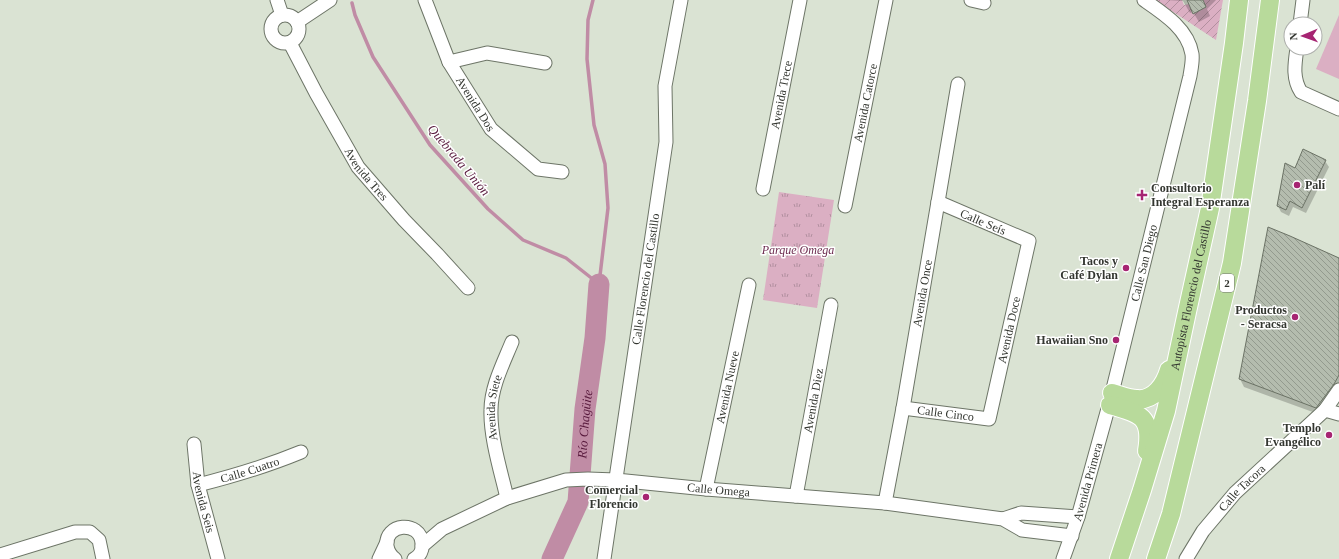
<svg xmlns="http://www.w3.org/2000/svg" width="1339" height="559" font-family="'Times New Roman',serif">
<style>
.grass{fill:#dbafc3}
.park{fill:url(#park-tufts)}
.garden{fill:url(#garden-furrows)}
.shadow{fill:#0003}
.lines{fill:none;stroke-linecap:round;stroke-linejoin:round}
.stream{stroke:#c08ca5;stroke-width:3.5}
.river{stroke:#c08ca5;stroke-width:21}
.building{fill:url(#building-back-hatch);stroke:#6b7265}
.minor-casing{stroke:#6d7567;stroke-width:15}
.highway-casing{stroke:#fff;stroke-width:20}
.minor{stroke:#fff;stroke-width:13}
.highway{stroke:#b8da9b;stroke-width:18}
.poi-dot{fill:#a62472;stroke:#fff;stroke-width:1.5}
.labels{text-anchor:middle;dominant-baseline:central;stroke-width:3;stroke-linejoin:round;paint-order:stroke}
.shield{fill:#fff;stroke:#70726e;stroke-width:1}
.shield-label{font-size:11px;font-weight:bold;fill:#333630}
.street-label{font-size:12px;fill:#333630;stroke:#fff}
.poi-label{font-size:12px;font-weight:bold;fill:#333630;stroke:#fff;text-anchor:end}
.park-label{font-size:12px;font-style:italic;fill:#6e2e51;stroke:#fff}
.water-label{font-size:13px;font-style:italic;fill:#581a3d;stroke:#fff}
</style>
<defs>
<pattern id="park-tufts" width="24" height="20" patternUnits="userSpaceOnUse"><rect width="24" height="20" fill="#dbafc3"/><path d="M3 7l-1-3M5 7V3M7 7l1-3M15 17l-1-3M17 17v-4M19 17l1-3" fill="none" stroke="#b28f9f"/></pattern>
<pattern id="garden-furrows" width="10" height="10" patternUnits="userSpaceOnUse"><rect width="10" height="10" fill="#dbafc3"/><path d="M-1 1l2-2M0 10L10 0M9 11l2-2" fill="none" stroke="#b28f9f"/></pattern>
<pattern id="building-back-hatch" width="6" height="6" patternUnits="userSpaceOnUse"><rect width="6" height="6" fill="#b4bcae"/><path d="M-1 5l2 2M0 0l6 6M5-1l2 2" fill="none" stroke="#939a8e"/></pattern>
</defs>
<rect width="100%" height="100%" fill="#dae3d3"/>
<path class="grass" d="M1339,15V79L1316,69Z"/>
<path class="park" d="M779,192L834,200L817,308L763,300Z"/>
<path class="garden" d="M1155,0H1182L1184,5L1189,4L1193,14L1206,7L1203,0H1223L1216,40Z"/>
<path class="shadow" d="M1165,0H1216L1207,9L1210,16L1199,22L1193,12L1190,13L1183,1Z
M1325,161L1329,167L1306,213L1293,207L1289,216L1281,212L1278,206L1295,169Z
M1269,229L1339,259V391L1321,415L1244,387L1240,379Z"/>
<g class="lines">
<path class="stream" d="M593,0L588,20L587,59L594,125L605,164L608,208L599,284
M352,3L355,15L373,57L430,145L488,209L523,240L566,258L599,284"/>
<path class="river" id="s1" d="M552,559L578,502L585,409L595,338L599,284"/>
</g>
<path class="building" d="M1187,0H1203L1206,7L1193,14Z
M1303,149L1326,160L1302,208L1290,201L1286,210L1277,206L1285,163L1295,168Z
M1268,227L1290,236L1339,258V375L1334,384L1316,408L1239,379Z"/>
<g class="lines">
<defs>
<g id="minor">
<path d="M277,0L282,15"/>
<path id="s2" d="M425,0L449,62L491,129L538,169L562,172"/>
<path d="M971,0L984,3"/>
<circle cx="285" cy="29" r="14"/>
<path d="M297,22L330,0"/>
<path d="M1300,24L1303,0"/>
<path id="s3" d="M290,43L316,93L358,167L404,220L437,254L468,288"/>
<path d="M1297,48C1295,63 1292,78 1301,92L1339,109"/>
<path d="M449,62L487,53L545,63"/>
<path id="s4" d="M763,189L800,0"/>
<path id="s5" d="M845,206L886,0"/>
<path id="s6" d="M903,408L989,419L1029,241L938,202"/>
<path d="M1325,410L1339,414"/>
<path id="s7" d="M194,444L198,485L218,559"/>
<path id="s8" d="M198,485C234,476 267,466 301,452"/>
<path id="s9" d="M706,489L749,285"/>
<path id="s10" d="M796,496L831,305"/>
<path id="s11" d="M507,498C501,472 490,437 491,410C491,387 503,364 512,342"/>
<path id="s12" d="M885,503L903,408L958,84"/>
<path d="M1003,519L1021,513L1078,517"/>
<path id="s13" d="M422,546L442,529L507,498L566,480L588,479L616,480L706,489L885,503L1003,519L1022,530L1072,536"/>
<path d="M0,555L75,532H90L99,540L103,559"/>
<path d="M379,559L387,542"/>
<path d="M395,559C391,556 388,552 387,546C384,523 420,520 422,543C423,550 420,556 414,559"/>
<path id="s14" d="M604,559L666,142L665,86L681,0"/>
<path id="s15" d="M1063,559L1078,517L1109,405L1190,76C1191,69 1193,61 1192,54C1188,29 1163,13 1144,0"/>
<path id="s16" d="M1186,559L1203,531L1235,493L1325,410L1339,390"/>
</g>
<g id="highway">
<path d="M1112,393C1120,395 1129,399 1137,399C1154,401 1165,384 1169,370"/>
<path d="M1110,405C1139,413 1153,416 1147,451"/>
<path id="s17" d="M1119,559L1142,490L1166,411L1187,312L1210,208L1234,43L1239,0"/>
<path d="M1156,559L1171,514L1232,263L1257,101L1270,0"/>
</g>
</defs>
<use href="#minor" class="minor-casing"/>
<use href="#highway" class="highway-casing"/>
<use href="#minor" class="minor"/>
<use href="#highway" class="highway"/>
</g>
<g class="poi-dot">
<circle cx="1297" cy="185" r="4"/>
<path d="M1140 189h4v4h4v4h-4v4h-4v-4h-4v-4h4z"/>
<circle cx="1126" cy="268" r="4"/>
<circle cx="1295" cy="317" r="4"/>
<circle cx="1116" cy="340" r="4"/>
<circle cx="1329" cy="435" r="4"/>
<circle cx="646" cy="497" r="4"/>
</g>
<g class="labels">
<rect class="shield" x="1220" y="274" width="14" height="18" rx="3"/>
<g class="shield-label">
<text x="1227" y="283">2</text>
</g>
<g class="street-label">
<text stroke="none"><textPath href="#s4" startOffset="96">Avenida Trece</textPath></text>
<text stroke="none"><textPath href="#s2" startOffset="116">Avenida Dos</textPath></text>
<text stroke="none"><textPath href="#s5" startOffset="105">Avenida Catorce</textPath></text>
<text stroke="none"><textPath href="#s3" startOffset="152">Avenida Tres</textPath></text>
<text transform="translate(983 222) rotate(23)">Calle Seís</text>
<text stroke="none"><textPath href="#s15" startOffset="307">Calle San Diego</textPath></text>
<text stroke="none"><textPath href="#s14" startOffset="283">Calle Florencio del Castillo</textPath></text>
<text stroke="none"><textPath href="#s12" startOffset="213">Avenida Once</textPath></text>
<text stroke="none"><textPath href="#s17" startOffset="274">Autopista Florencio del Castillo</textPath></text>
<text stroke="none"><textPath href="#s6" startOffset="178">Avenida Doce</textPath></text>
<text stroke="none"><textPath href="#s9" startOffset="104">Avenida Nueve</textPath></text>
<text stroke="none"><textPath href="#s10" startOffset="97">Avenida Diez</textPath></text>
<text stroke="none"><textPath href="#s11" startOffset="92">Avenida Siete</textPath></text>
<text stroke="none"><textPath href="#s6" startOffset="43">Calle Cinco</textPath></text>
<text stroke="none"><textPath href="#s8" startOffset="54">Calle Cuatro</textPath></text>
<text stroke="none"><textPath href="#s15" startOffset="81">Avenida Primera</textPath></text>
<text stroke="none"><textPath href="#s16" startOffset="91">Calle Tacora</textPath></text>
<text stroke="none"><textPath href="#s13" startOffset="313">Calle Omega</textPath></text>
<text stroke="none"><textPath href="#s7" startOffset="59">Avenida Seis</textPath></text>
</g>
<g class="poi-label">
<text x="1305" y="185" text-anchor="start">Palí</text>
<text x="1151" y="188" text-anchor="start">Consultorio<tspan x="1151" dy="14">Integral Esperanza</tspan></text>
<text x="1118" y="261">Tacos y<tspan x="1118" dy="14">Café Dylan</tspan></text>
<text x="1287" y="310">Productos<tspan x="1287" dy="14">- Seracsa</tspan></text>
<text x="1108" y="340">Hawaiian Sno</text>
<text x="1321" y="428">Templo<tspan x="1321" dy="14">Evangélico</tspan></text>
<text x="638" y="490">Comercial<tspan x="638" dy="14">Florencio</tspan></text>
</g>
<g class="park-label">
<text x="798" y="250">Parque Omega</text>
</g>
<g class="water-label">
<text transform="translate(459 160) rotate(50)">Quebrada Unión</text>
<text stroke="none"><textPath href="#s1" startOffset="141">Río Chagüite</textPath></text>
</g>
</g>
<g transform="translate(1303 36) rotate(268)"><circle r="19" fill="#ffffff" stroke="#adafac"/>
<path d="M0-3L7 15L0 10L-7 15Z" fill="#a62472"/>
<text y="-6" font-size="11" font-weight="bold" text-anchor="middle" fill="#333630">N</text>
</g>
</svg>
